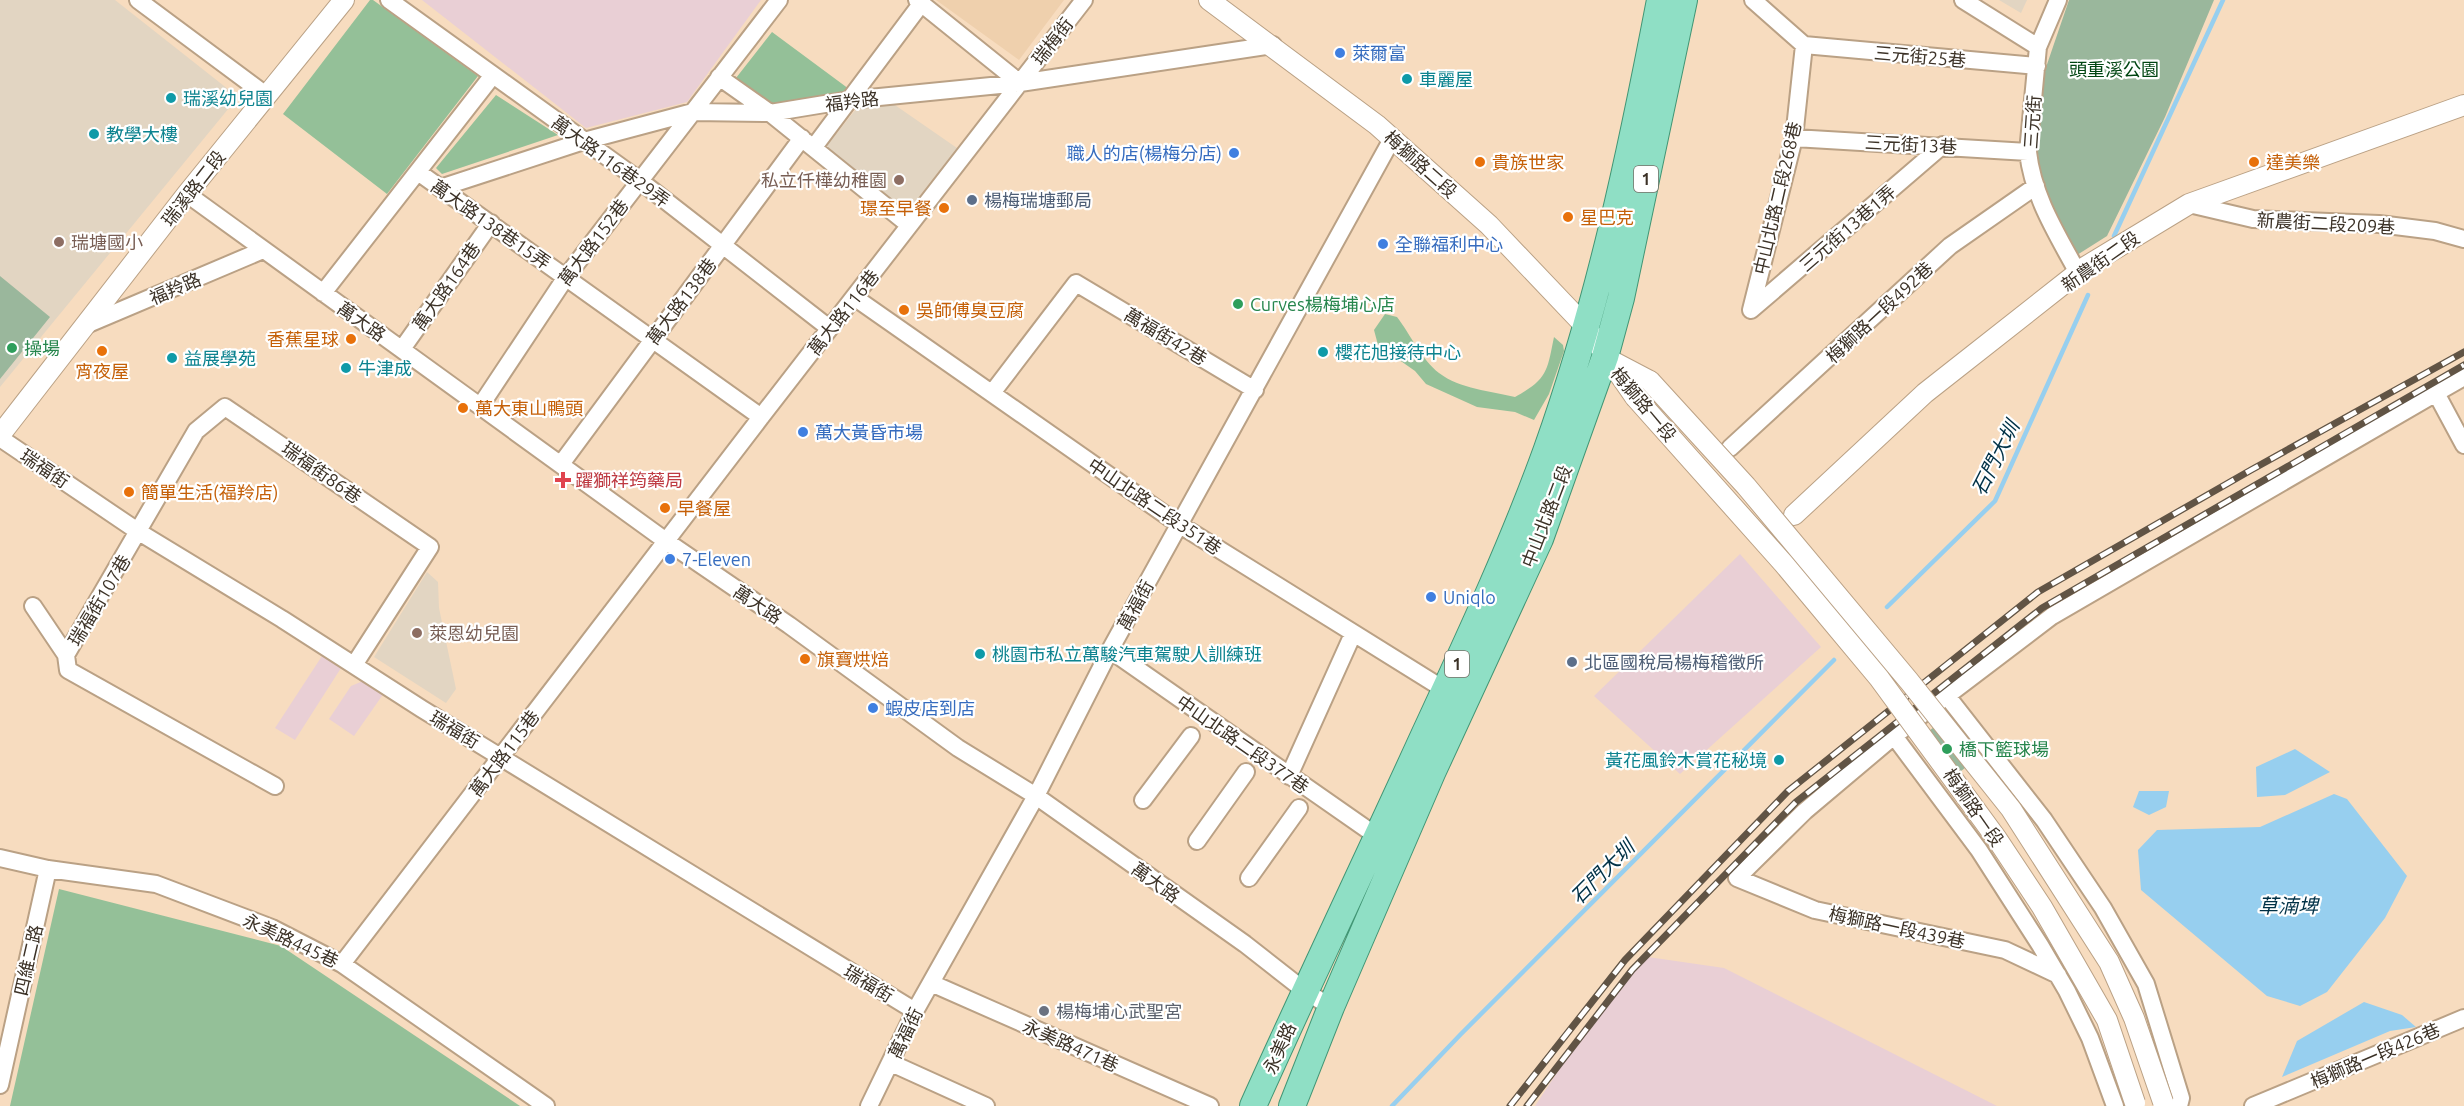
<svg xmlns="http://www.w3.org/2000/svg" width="2464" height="1106" font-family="Ubuntu,'Noto Sans TC',sans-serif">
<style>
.built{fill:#efd0ad}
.industrial{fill:#e9cfd5}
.education{fill:#e2d5c2}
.green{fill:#9ab79c}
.forest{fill:#94c098}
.water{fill:#97cfef}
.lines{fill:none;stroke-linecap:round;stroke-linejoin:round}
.stream{stroke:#97cfef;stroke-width:4.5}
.minor-casing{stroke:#baa185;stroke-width:20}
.tertiary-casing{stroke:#baa185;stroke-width:22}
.primary-casing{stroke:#419574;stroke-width:28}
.minor{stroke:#fff;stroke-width:16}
.tertiary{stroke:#fff;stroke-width:20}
.primary{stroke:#8fdfc5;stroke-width:26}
.rail-casing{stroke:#615445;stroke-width:7}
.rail{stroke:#fff;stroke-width:4.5;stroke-dasharray:14;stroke-linecap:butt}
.tertiary-bridge-casing{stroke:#baa185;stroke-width:22;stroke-linecap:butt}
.tertiary-bridge{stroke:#fff;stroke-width:20}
.shop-dot{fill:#3f7fe0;stroke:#fff;stroke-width:2}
.culture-dot{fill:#0f9aa8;stroke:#fff;stroke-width:2}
.food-dot{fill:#e8710a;stroke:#fff;stroke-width:2}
.education-dot{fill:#8d6e63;stroke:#fff;stroke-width:2}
.service-dot{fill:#5c6f8a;stroke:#fff;stroke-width:2}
.leisure-dot{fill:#2e9e5b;stroke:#fff;stroke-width:2}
.health-dot{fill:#e0444e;stroke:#fff;stroke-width:2}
.worship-dot{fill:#6b7280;stroke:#fff;stroke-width:2}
.labels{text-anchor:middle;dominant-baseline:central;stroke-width:4.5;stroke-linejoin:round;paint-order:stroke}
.shield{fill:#fff;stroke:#767068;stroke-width:1.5}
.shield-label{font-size:16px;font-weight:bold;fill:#3c3227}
.street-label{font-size:18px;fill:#3c3227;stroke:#fff}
.shop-label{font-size:18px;fill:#366cbe;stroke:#fff;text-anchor:start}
.park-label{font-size:18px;fill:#004512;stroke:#fff}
.culture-label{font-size:18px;fill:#0d838f;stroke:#fff;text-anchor:start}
.food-label{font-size:18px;fill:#c56008;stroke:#fff;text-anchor:start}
.education-label{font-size:18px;fill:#785e54;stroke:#fff;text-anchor:start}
.service-label{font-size:18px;fill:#4e5e75;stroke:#fff;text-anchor:start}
.leisure-label{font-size:18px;fill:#27864d;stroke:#fff;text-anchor:start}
.health-label{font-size:18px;fill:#be3a42;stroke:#fff;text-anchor:start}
.worship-label{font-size:18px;fill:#5b616d;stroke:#fff;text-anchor:start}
.water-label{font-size:20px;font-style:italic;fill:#003146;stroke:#fff}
</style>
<rect width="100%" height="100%" fill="#f7dcbf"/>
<path class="built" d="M936,0H1064L1019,60Z"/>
<path class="industrial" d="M422,0H761L687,102L586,128Z
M1740,554L1821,647L1680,774L1594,696Z
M322,656L341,668L295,740L275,728Z
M363,681L384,693L354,736L329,719L351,686Z
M1648,957L1724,968L1997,1106H1535L1608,995Z"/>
<path class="education" d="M0,0H115L238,97L0,387Z
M1999,0H2027L2021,13Z
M892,103L957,148L907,212L826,147L856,109Z
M427,572L438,582L439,608L456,689L446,703L374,657Z"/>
<path class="green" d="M2069,0H2214L2165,117L2107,236L2077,255L2041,191L2037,141L2042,79Z
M0,276L50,317L0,379Z
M1947,717L1979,757L1947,782L1916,741Z"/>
<path class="forest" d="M370,0H373L478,76L387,194L283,114Z
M772,32L849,89L846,94L770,105L736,78Z
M496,95L558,135L442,174L436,168Z
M1385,314L1397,317C1410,334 1422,360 1439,373C1460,389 1491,391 1515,397C1548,379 1547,371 1554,337L1563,345L1564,351L1549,394L1534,420L1515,412L1477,407L1426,384L1415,371L1378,345L1374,330Z
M59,889L281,946L520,1106H10Z"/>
<path class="water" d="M2295,749L2330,772L2285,795L2257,797L2256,767Z
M2139,791H2169L2166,807L2149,815L2133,807Z
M2334,794L2347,799L2407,876L2385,918L2327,992L2300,1006L2267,996L2141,890L2138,850L2157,830L2260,827Z
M2364,1002L2402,1015L2416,1027L2390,1031L2282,1077L2297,1041Z"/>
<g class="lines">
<path class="stream" d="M2114,236L2223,0
M1887,607L1995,501L2088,295
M1392,1106L1461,1034L1834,660"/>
<defs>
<path id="minor" d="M138,0L267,96
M389,0L639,180L829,328
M917,0L1020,83
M1753,0L1804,45
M1963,0L2038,47
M2058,0L2038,47L2028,152C2033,197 2057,234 2078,273
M1804,45L2037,66
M719,77L770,113L909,225
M1794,138L2028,152
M814,147L921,4
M418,172L761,417
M440,188L584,141L693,112L770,113L849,100L1020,83L1273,45
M187,194L666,541L789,625L958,748L1036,796L1245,944L1305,991L1331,1007
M2189,204L2253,219L2379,224L2435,231L2464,239
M323,293L493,75
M854,297L1180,525L1445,690L1455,692
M1751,310L1794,138L1804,45
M1751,310L1943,145
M86,325L263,250
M402,349L491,223
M2464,377L2436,393L2464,445
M992,393L1076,283L1255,390
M481,405L566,277L779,0
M0,438L139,532L282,619L422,709L915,1011
M1730,448L1950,246L2036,186
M561,464L802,138
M33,606L66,655
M1110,650L1378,837
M1947,696L2044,820L2103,908L2146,984L2181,1098L2179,1106
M1894,736L1979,850L2040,945L2067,991L2090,1038L2115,1106
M1289,776L1353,634
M275,786L68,670L66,655L196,431L225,407L430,547L354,665
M1143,800L1191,736
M1197,841L1246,772
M0,858L48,869L156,884L272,928L342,964L546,1106
M1249,878L1299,808
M342,964L761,417L1084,0
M2058,975L2005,950L1815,910L1737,878L1805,811L1894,736L2052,616L2436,393
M931,983L1210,1106
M891,1063L986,1106
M0,1085L48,869
M869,1106L915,1011L1036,796L1110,650L1392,139
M2253,1106L2464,1018"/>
<path id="tertiary" d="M1209,0L1377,125L1489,225L1587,328L1635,397
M1610,360L1650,381
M0,435L187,194L344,0
M1794,515L1925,393L2085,267L2189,204L2464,105"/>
<path id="primary" d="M1253,1106C1309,981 1368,858 1425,733C1468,640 1512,546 1547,449C1599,303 1631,152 1660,0
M1292,1106L1331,1007L1432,773L1540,539L1605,357L1621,298L1684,0"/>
</defs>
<use href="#minor" class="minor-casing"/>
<use href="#tertiary" class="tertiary-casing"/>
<use href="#primary" class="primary-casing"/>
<use href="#minor" class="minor"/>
<use href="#tertiary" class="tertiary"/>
<use href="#primary" class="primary"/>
<defs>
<path id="rail" d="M1510,1106L1625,960L1788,791L2038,592L2251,470L2464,352
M1527,1106L1632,970L1796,802L2042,608L2464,365"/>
</defs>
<use href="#rail" class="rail-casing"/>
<use href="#rail" class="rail"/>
<defs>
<path id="tertiary-bridge" d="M1650,381L1746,486L1909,681L2011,809L2109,962L2134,1018L2163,1102
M1635,397L1783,563L1879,678L1997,839L2042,907L2107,1020L2135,1103"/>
</defs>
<use href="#tertiary-bridge" class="tertiary-bridge-casing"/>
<use href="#tertiary-bridge" class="tertiary-bridge"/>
</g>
<g class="shop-dot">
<circle cx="1340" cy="53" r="6"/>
<circle cx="1234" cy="153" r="6"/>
<circle cx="1383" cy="244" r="6"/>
<circle cx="803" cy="432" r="6"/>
<circle cx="670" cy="559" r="6"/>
<circle cx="1431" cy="597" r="6"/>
<circle cx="873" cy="708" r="6"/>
</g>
<g class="culture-dot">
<circle cx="1407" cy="79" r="6"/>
<circle cx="171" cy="98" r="6"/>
<circle cx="94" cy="134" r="6"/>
<circle cx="1323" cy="352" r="6"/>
<circle cx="172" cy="358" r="6"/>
<circle cx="346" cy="368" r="6"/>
<circle cx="980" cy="654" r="6"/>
<circle cx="1779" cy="760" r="6"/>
</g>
<g class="food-dot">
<circle cx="1480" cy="162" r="6"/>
<circle cx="2254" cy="162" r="6"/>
<circle cx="944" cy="208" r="6"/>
<circle cx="1568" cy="217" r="6"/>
<circle cx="904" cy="310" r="6"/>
<circle cx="351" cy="339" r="6"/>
<circle cx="102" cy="351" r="6"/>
<circle cx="463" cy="408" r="6"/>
<circle cx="129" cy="492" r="6"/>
<circle cx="665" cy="508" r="6"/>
<circle cx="805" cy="659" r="6"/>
</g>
<g class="education-dot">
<circle cx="899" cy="180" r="6"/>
<circle cx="59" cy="242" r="6"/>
<circle cx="417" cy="633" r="6"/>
</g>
<g class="service-dot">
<circle cx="972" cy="200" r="6"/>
<circle cx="1572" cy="662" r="6"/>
</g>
<g class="leisure-dot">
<circle cx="1238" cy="304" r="6"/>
<circle cx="12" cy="348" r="6"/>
<circle cx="1947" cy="749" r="6"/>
</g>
<path class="health-dot" d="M560 471h6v6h6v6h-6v6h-6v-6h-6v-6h6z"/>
<circle class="worship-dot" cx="1044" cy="1011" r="6"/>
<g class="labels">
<g class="shield">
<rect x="1634" y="166" width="24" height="26" rx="4.5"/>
<rect x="1445" y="651" width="24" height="26" rx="4.5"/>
</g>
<g class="shield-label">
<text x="1646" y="179">1</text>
<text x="1457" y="664">1</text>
</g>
<g class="street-label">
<text transform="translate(1052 41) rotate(-52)">瑞梅街</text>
<text transform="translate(1920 56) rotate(5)">三元街25巷</text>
<text transform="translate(852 101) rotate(-7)">福羚路</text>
<text transform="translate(2032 122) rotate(-86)">三元街</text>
<text transform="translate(1911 144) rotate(3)">三元街13巷</text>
<text transform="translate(611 161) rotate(36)">萬大路116巷29弄</text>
<text transform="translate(1421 164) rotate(42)">梅獅路二段</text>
<text transform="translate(193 188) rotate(-52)">瑞溪路二段</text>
<text transform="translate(1777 198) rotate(-77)">中山北路二段268巷</text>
<text transform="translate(2326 223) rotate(3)">新農街二段209巷</text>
<text transform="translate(491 224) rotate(35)">萬大路138巷15弄</text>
<text transform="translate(1847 228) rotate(-41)">三元街13巷1弄</text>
<text transform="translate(593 242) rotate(-53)">萬大路152巷</text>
<text transform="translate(2100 261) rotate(-35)">新農街二段</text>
<text transform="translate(446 286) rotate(-55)">萬大路164巷</text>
<text transform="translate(175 288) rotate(-23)">福羚路</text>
<text transform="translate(681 301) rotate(-53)">萬大路138巷</text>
<text transform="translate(843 312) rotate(-52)">萬大路116巷</text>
<text transform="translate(1879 312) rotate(-43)">梅獅路一段492巷</text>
<text transform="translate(362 321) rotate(35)">萬大路</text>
<text transform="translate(1166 336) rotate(31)">萬福街42巷</text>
<text transform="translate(1644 404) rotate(50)">梅獅路一段</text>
<text transform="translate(45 468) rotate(34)">瑞福街</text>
<text transform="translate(322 472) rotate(35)">瑞福街86巷</text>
<text transform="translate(1155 506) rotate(34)">中山北路二段351巷</text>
<text transform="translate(1546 516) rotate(-69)">中山北路二段</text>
<text transform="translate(99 600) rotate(-59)">瑞福街107巷</text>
<text transform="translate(758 604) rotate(34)">萬大路</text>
<text transform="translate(1135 605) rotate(-61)">萬福街</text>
<text transform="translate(455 729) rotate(31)">瑞福街</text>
<text transform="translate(1243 744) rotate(35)">中山北路二段377巷</text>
<text transform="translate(504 753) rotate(-53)">萬大路115巷</text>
<text transform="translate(1974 807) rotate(55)">梅獅路一段</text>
<text transform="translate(1156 882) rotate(36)">萬大路</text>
<text transform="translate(1897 927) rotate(12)">梅獅路一段439巷</text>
<text transform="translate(291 940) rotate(25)">永美路445巷</text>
<text transform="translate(28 960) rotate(-77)">四維二路</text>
<text transform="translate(869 983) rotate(31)">瑞福街</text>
<text transform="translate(905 1033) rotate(-64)">萬福街</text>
<text transform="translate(1071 1045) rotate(24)">永美路471巷</text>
<text transform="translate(1279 1048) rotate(-66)">永美路</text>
<text transform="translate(2375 1055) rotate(-23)">梅獅路一段426巷</text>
</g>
<g class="shop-label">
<text x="1352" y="53">萊爾富</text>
<text x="1222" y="153" text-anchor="end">職人的店(楊梅分店)</text>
<text x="1395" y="244">全聯福利中心</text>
<text x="815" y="432">萬大黃昏市場</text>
<text x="682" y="559">7-Eleven</text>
<text x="1443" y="597">Uniqlo</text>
<text x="885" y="708">蝦皮店到店</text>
</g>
<g class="park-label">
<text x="2114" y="69">頭重溪公園</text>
</g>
<g class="culture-label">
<text x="1419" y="79">車麗屋</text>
<text x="183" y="98">瑞溪幼兒園</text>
<text x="106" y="134">教學大樓</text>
<text x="1335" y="352">櫻花旭接待中心</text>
<text x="184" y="358">益展學苑</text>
<text x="358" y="368">牛津成</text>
<text x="992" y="654">桃園市私立萬駿汽車駕駛人訓練班</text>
<text x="1767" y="760" text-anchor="end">黃花風鈴木賞花秘境</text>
</g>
<g class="food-label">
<text x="1492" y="162">貴族世家</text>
<text x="2266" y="162">達美樂</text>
<text x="932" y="208" text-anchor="end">璟至早餐</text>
<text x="1580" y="217">星巴克</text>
<text x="916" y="310">吳師傅臭豆腐</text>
<text x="339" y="339" text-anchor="end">香蕉星球</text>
<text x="102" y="371" text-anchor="middle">宵夜屋</text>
<text x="475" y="408">萬大東山鴨頭</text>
<text x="141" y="492">簡單生活(福羚店)</text>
<text x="677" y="508">早餐屋</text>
<text x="817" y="659">旗寶烘焙</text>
</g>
<g class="education-label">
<text x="887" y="180" text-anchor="end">私立仟樺幼稚園</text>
<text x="71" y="242">瑞塘國小</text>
<text x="429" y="633">萊恩幼兒園</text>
</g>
<g class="service-label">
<text x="984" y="200">楊梅瑞塘郵局</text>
<text x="1584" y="662">北區國稅局楊梅稽徵所</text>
</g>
<g class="leisure-label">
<text x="1250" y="304">Curves楊梅埔心店</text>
<text x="24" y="348">操場</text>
<text x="1959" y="749">橋下籃球場</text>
</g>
<g class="health-label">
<text x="575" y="480">躍獅祥筠藥局</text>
</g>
<g class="worship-label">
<text x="1056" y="1011">楊梅埔心武聖宮</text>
</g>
<g class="water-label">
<text transform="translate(1995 458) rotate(-63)">石門大圳</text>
<text transform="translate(1602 872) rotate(-45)">石門大圳</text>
<text x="2288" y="905">草湳埤</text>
</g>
</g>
</svg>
